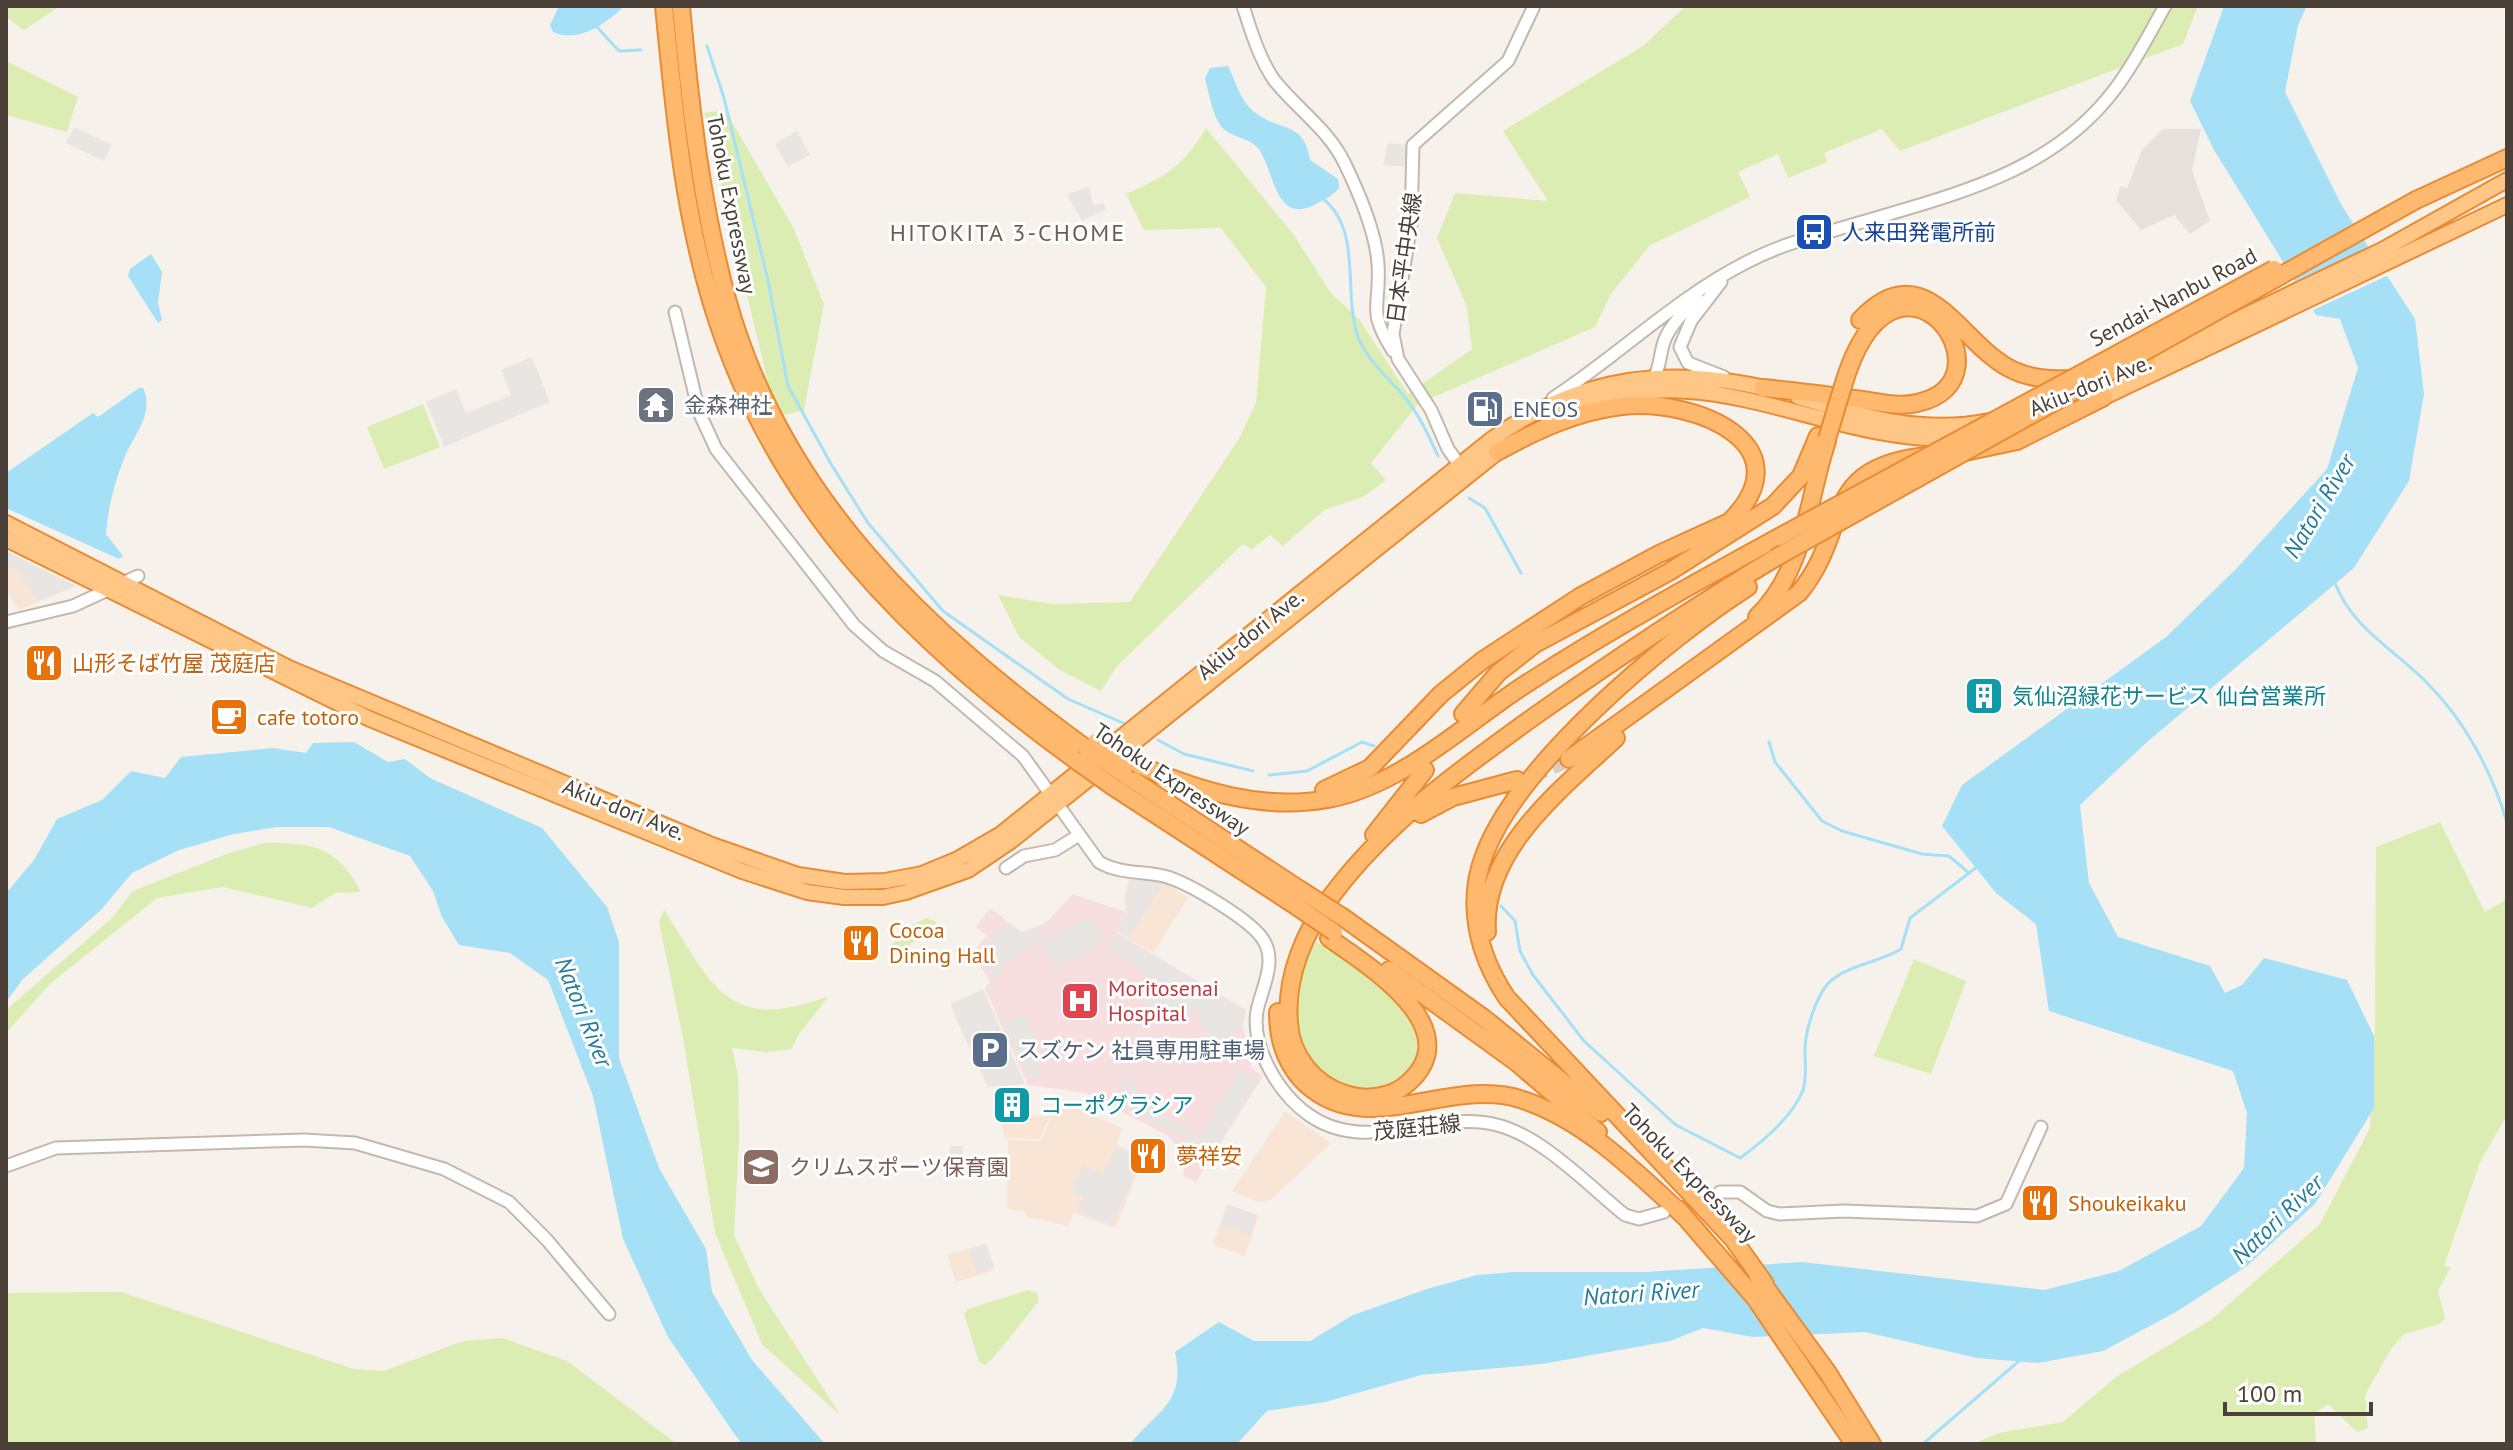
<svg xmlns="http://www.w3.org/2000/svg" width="2513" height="1450" font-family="'PT Sans','Noto Sans JP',sans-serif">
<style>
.commercial{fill:#f8e5d6}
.industrial{fill:#e6e1dc}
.medical{fill:#f7dfdf}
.green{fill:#dbedb2}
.parking{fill:#e8e5e3}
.water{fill:#a5e0f6}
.pier{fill:#f6f2eb}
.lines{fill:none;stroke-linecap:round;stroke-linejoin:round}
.stream{stroke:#a5e0f6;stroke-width:3}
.tertiary-tunnel{stroke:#d4cfc7;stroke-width:11;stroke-dasharray:11 5.5;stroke-linecap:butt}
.motorway-tunnel{stroke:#d4cfc7;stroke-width:16;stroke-dasharray:16 8;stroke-linecap:butt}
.tertiary-casing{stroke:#c3b8ad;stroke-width:15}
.trunk-casing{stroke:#e88b34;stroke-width:18}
.motorway-casing{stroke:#e88b34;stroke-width:20}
.tertiary{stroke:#fff;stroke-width:11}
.trunk{stroke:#ffc685;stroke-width:14}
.motorway{stroke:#ffb96e;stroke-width:16}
.motorway-bridge-casing{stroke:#e88b34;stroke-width:20;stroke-linecap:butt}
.motorway-bridge{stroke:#ffb96e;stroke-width:16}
.labels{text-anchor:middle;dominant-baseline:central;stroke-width:6;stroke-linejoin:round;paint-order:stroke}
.street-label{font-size:22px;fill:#4c4138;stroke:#fff}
.transit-label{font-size:22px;fill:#164399;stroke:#fff;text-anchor:start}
.worship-label{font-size:22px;fill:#5b616d;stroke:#fff;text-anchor:start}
.service-label{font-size:22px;fill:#4e5e75;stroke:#fff;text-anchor:start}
.food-label{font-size:22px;fill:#c56008;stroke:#fff;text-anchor:start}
.culture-label{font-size:22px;fill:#0d838f;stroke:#fff;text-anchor:start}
.health-label{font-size:22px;fill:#be3a42;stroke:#fff;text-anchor:start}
.education-label{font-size:22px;fill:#785e54;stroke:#fff;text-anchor:start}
.neighbourhood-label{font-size:24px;letter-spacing:2px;fill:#6f5d4f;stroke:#fff}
.water-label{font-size:24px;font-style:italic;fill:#237c9e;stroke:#fff}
</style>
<rect width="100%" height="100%" fill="#f6f2eb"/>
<path class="commercial" d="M6,551L76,586L19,610L6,591Z
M1129,878L1163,881L1188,898L1153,953L1116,931L1126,912L1124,901Z
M1057,1100L1122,1128L1117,1145L1144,1158L1115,1228L1073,1213L1069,1226L1026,1217L1025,1211L1007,1209L1008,1140L1041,1141Z
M1285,1111L1331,1143L1271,1200L1258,1202L1232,1191Z
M999,1114L1050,1116L1040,1139L1005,1138Z
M1227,1204L1259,1215L1245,1256L1213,1245Z
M986,1243L995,1270L956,1282L947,1255Z"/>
<path class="industrial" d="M2163,129H2201L2192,170L2210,221L2190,234L2174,215L2141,230L2116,200L2121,186L2127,188L2142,150Z"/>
<path class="medical" d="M1073,894L1126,912L1116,932L1246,1010L1243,1025L1252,1069L1263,1076L1196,1182L1184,1177L1183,1153L1168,1136L1086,1093L1028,1085L985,989L990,982L973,953L986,936L976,927L990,908L1022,932L1046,923Z"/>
<path class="green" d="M6,6H60L24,30L6,17Z
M1686,6H2198L2183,44L1900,151L1882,129L1824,153L1827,162L1788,178L1778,154L1738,172L1750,197L1649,246L1611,294L1595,327L1418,404L1371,463L1386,480L1363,497L1324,510L1283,546L1270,535L1252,549L1243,544L1117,666L1101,691L1060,670L1019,637L998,595L1053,604L1130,602L1239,439L1256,403L1266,287L1221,228L1144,230L1126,194C1166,176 1183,167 1206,128L1294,235L1330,292L1359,319L1408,394L1472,349L1467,307L1437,238L1455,193L1548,201L1503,131L1643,46Z
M6,61L78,97L67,132L6,115Z
M725,110L793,227L824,304L804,410L776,417L704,113Z
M423,404L440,447L384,469L367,427Z
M2440,822L2485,912L2507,899V1115L2480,1162L2444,1266L2451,1267L2438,1291L2445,1318L2440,1324L2404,1334L2391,1349L2365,1395L2368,1428L2357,1432L2328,1404L2314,1414L2316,1444H1973L1999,1433L2063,1422L2116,1377L2212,1319L2320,1224L2370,1128L2375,1026L2376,847Z
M265,843C313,842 338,847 361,892L335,893L312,908L223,887L157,898L51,983L6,1033V1010L112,918L133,891L229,853Z
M664,910C714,987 727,1034 829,996L799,1034L791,1049L767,1052L732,1048L738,1075L739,1137L734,1235L759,1289L841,1416L762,1344L715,1233L683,1038L659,922Z
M927,918L936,922V929L910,944L908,950L899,956L889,948L907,927Z
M1316,942C1341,958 1371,973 1392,994C1478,1080 1320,1137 1297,1034C1290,1002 1300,969 1316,942Z
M1914,959L1966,981L1931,1074L1874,1056Z
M1028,1290L1037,1293L1039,1301L993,1358L985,1365L979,1362L964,1314L968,1309Z
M121,1292L354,1369L384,1371L463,1341L502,1338L567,1361L677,1444H6V1293Z"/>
<path class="parking" d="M74,127L112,145L104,161L66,143Z
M797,131L810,155L788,167L775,144Z
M1388,143L1407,145L1408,167L1383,165Z
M1089,187L1093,205L1103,203L1106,209L1082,221L1067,194Z
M532,357L550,402L444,447L426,402L456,389L466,413L511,395L501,370Z
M6,551L7,552L76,586L38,601L15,566L6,571Z
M1130,879L1163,883L1130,937L1118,930L1129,911L1125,900Z
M1090,917L1103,943L1054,969L1041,943Z
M1005,921L1022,933L1038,926L1045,939L1012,956L995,982L982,955Z
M1121,936L1245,1011L1240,1029L1206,1047L1200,1036L1207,1032L1195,1009L1158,1028L1143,1000L1163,989L1157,976L1146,981L1137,963L1130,966L1124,955L1117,959L1107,943Z
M983,989L1025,1084L988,1087L954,1015L951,1004Z
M1025,1014L1040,1045L1030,1051L1042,1075L1030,1080L1003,1024Z
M1239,1069L1258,1080L1213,1151L1197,1142Z
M1129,1076L1143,1106L1196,1133L1194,1141L1108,1101L1106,1097L1123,1090L1118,1081Z
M950,1146H963V1178H950Z
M1116,1146L1142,1158L1112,1225L1077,1210L1083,1197L1071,1192L1083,1165L1103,1174Z
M1228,1205L1257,1215L1251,1235L1221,1225Z
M986,1245L994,1267L977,1273L969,1251Z"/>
<path class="water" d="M559,6H624C608,23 577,44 553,32L550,25Z
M2224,6H2307L2298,25L2285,92L2342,206L2415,319L2424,394L2409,481L2354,568L2147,742L2080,805L2089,883L2118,937L2210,966L2225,993L2242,985L2264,958L2347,980L2374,1036V1108L2315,1204L2247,1266L2176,1312L2103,1351L2038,1363L1977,1358L1865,1332L1753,1337L1703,1328L1670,1341L1542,1364L1421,1375L1325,1402L1267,1411L1237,1444H1130C1158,1410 1186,1402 1175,1352L1219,1322L1254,1341H1310L1353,1315L1427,1289L1477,1275L1514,1272H1645L1802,1262L2044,1290L2119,1271L2201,1226L2244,1168L2247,1113L2233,1071L2049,1011L2036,924L1996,893L1942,826L1962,785L2166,637L2236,569L2327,469L2358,368L2340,319L2316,315L2214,150L2190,101Z
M1228,66C1235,80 1240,99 1252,110C1278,133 1304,119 1310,160L1338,179L1339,188C1333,196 1323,200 1314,205C1274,225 1274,168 1258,148C1249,138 1234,138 1225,130C1213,121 1209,92 1205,78L1210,68Z
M151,254L162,272L158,303L162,320L158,323L128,276L130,269Z
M139,388H143C155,415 133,435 124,459C114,483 108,508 106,534L123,556L119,559L6,508V473L93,413L98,417Z
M354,742L388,762L405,759L430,778L542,828L607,907L619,942V1058L659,1168L706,1249L712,1292L752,1360L825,1444H742L733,1432L668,1337L623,1239L593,1096L548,980L510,953L459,945L442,917L433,891L410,856L329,827H277L234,834L179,850L132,873L101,910L23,979L6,1002V893L34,860L57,819L102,800L131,771L165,778L181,757L273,748L306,753L313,743Z"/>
<path class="pier" d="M2373,246L2391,274L2309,312L2291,283Z"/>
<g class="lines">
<path class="stream" d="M597,27L619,51L641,50
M707,46L724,98L767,276L788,386L831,464L868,523L943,611L1068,699L1123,723
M1321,197C1363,229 1343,290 1357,334C1367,364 1395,382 1412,407C1423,422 1430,439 1438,456
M1469,498L1485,508L1521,573
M2335,583C2353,630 2396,650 2429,685C2466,722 2492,773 2507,822
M1158,740L1184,754L1253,771
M1769,742L1775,762L1822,821L1842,831L1922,854L1949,856L1969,873
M1269,775L1307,771L1362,742L1374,746
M1501,906L1515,921L1520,951L1533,975L1584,1041L1676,1125L1740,1158C1762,1142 1793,1116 1803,1090C1807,1077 1805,1065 1805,1053C1804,1033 1817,991 1833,979C1853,964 1880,962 1901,949L1910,918L1977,867
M1923,1444L2020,1360"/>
<path class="tertiary-tunnel" d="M1672,1210L1720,1192"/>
<path class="motorway-tunnel" d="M1530,776L1569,759"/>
<defs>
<path id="tertiary" d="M1243,6C1251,31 1259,58 1274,80C1297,109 1329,130 1345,164C1359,193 1376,232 1378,264C1381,309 1366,308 1393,351
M1721,282L1691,321L1680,347L1688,363L1724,377
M675,312L699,412L716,449L854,625L883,651L935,681L1023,756L1099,862C1119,874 1142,871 1164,876C1187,882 1252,920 1264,941C1277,963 1261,990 1257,1011C1251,1048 1279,1094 1309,1115C1367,1156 1435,1109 1497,1125C1542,1136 1589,1186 1625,1215L1639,1219L1664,1212
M1650,382C1661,372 1659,353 1665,339C1672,323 1685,310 1698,299
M1553,398C1619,355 1676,298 1747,262C1783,243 1823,234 1862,222C1956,194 2053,172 2115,89C2135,63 2149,34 2165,6
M1464,471L1448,449L1431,410L1398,359L1393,334L1411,224L1413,145L1508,61L1534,6
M6,622L73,606L138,576
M1006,868L1024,856L1055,850L1079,835
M6,1166L56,1148L304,1140L355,1143L444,1169L509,1202L547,1240L609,1314
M1720,1192H1740L1767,1211L1779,1214L1844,1211L1977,1216L2006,1204L2041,1127"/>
<path id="trunk" d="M2093,388L2382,250L2507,180
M1798,397C1862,416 1922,435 1989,421
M2096,401L2507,205
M1556,416C1706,345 1815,444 1961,439
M6,523L289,668L712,845L798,875L845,882L885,881L922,874L958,859L1001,834L1492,439C1582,375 1669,365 1774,390
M6,539L370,719L742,871L807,892L844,897H883L906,892L968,870L1011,841L1504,447"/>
<path id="motorway" d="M664,6C674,108 683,212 714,310C776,509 910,639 1074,759
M681,6C690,105 701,203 727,299C782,498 926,632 1087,749
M2416,200L2507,158
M1860,320C1924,252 1958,340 2007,367C2028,379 2050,380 2073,379
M2116,371L2147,363
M1763,388C1794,391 1825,395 1855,399C1875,401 1897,408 1917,403C2021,381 1895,210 1843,386
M1497,452C1535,431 1577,411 1622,406C1697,398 1813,447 1723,528
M1965,452L2017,441L2104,397
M1748,587C1667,639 1520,762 1485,853C1465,903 1478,955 1507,998L1733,1239L1765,1284
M1757,617C1805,570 1807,502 1827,441
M1463,714L1498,673L1535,644L1669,572L1773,506L1801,476L1818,436
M1569,759L1799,593C1852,529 1818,468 1926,456
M1139,765C1198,791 1263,811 1328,799C1403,785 1464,724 1526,684C1608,631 1693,584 1779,537
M1124,774L1299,889
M1112,786L1290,902
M1324,790L1370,768L1441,694L1483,660L1581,596L1659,554L1729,522
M1421,814L1453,797L1517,780
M1374,835L1425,770
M1344,918L1485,1019L1601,1113
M1487,932C1481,850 1562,789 1616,738
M1329,938C1367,965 1470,1028 1408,1083C1391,1098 1366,1101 1345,1094C1314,1084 1291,1056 1289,1023C1285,976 1305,930 1333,894C1386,823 1461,769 1532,718C1611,662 1692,608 1775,558
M1389,970L1516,1062L1598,1132
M1278,1012C1278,1040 1286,1065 1306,1084C1368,1141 1450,1075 1523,1100C1586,1121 1637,1173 1685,1217
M1678,1209L1755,1298L1854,1444
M1758,1277L1828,1373L1872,1444"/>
</defs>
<use href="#tertiary" class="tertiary-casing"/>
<use href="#trunk" class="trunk-casing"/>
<use href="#motorway" class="motorway-casing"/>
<use href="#tertiary" class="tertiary"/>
<use href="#trunk" class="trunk"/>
<use href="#motorway" class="motorway"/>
<defs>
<path id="motorway-bridge" d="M1827,439L1843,386
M1779,537L2274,269
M1775,558L2416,200
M1096,742L1139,765
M1087,749L1124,774
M1074,759L1112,786
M1299,889L1344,918
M1290,902L1334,932"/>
</defs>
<use href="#motorway-bridge" class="motorway-bridge-casing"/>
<use href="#motorway-bridge" class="motorway-bridge"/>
</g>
<defs>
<symbol id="bus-square" viewBox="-11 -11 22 22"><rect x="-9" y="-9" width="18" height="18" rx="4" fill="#1a4fb4" stroke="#fff"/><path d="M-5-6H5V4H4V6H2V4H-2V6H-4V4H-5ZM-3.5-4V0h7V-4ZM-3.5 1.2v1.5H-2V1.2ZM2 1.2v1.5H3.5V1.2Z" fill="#fff"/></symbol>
<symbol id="temple-square" viewBox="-11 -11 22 22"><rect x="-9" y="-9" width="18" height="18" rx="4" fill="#6b7280" stroke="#fff"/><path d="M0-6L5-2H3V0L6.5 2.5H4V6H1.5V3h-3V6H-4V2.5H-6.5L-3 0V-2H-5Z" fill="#fff"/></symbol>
<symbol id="fuel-square" viewBox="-11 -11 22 22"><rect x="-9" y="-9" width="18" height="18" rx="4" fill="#5c6f8a" stroke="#fff"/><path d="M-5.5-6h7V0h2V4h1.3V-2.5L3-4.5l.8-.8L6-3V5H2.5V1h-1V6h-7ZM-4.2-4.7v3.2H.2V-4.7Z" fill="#fff"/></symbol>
<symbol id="restaurant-square" viewBox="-11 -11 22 22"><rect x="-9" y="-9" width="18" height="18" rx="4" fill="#e8710a" stroke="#fff"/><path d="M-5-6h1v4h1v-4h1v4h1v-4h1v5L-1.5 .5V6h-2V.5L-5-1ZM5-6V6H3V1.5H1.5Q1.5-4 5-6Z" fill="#fff"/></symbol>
<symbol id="building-square" viewBox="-11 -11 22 22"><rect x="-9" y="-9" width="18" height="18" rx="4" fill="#0f9aa8" stroke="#fff"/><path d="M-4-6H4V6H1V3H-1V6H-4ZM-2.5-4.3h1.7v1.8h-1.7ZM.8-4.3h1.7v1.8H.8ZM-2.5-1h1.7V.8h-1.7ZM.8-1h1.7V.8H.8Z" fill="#fff"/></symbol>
<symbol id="cafe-square" viewBox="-11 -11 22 22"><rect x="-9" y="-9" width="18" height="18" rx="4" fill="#e8710a" stroke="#fff"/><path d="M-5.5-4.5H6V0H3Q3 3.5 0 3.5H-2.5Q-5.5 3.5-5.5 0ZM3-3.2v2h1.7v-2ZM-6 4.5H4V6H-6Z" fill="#fff"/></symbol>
<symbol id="hospital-square" viewBox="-11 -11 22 22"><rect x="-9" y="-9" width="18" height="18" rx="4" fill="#e0444e" stroke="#fff"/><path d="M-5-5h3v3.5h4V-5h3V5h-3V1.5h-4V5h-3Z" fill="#fff"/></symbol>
<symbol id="parking-square" viewBox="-11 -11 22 22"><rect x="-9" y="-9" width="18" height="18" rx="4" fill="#5c6f8a" stroke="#fff"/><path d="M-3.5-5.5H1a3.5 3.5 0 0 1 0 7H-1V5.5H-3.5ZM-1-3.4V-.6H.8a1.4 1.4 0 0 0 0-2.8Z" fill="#fff"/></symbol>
<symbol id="school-square" viewBox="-11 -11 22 22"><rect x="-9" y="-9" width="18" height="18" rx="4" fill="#8d6e63" stroke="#fff"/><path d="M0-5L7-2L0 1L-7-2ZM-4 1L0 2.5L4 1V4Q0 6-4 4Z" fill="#fff"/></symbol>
</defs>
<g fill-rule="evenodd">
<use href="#bus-square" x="1792" y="210" width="44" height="44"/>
<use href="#temple-square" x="634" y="383" width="44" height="44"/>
<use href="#fuel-square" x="1463" y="387" width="44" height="44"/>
<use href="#restaurant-square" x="22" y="641" width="44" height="44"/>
<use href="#building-square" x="1962" y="674" width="44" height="44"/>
<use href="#cafe-square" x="207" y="695" width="44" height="44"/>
<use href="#restaurant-square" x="839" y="921" width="44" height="44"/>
<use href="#hospital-square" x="1058" y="979" width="44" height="44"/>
<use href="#parking-square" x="968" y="1028" width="44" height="44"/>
<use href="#building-square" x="990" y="1083" width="44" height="44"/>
<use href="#restaurant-square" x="1126" y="1134" width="44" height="44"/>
<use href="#school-square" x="739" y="1145" width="44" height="44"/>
<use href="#restaurant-square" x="2018" y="1181" width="44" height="44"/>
</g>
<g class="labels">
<g class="street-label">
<text transform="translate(732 204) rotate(79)">Tohoku Expressway</text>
<text transform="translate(1404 258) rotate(-82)">日本平中央線</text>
<text transform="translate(2173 297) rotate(-28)">Sendai-Nanbu Road</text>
<text transform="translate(2090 385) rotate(-22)">Akiu-dori Ave.</text>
<text transform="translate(1250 634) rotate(-39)">Akiu-dori Ave.</text>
<text transform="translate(1172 779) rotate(34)">Tohoku Expressway</text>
<text transform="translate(624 809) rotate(22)">Akiu-dori Ave.</text>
<text transform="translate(1417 1127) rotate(-6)">茂庭荘線</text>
<text transform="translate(1690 1173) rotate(46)">Tohoku Expressway</text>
</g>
<g class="transit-label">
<text x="1842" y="232">人来田発電所前</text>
</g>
<g class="worship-label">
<text x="684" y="405">金森神社</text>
</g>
<g class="service-label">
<text x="1513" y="409">ENEOS</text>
<text x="1018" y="1050">スズケン 社員専用駐車場</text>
</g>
<g class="food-label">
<text x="72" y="663">山形そば竹屋 茂庭店</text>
<text x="257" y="717">cafe totoro</text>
<text x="889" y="930">Cocoa<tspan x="889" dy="25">Dining Hall</tspan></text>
<text x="1176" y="1156">夢祥安</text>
<text x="2068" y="1203">Shoukeikaku</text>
</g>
<g class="culture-label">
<text x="2012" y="696">気仙沼緑花サービス 仙台営業所</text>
<text x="1040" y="1105">コーポグラシア</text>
</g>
<g class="health-label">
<text x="1108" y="988">Moritosenai<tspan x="1108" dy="25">Hospital</tspan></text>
</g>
<g class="education-label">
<text x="789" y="1167">クリムスポーツ保育園</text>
</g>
<g class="neighbourhood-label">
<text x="1008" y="232">HITOKITA 3-CHOME</text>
</g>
<g class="water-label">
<text transform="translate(2319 506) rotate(-59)">Natori River</text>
<text transform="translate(584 1012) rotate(68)">Natori River</text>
<text transform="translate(2277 1219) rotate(-44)">Natori River</text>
<text transform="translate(1641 1293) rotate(-4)">Natori River</text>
</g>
</g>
<rect width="2513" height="1450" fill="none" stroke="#4c4138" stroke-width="16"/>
<path d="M2225 1402v12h146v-12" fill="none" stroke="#4c4138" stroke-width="4"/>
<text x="2237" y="1402" font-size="24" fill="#4c4138" stroke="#ffffff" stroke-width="6" paint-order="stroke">100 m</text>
</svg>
